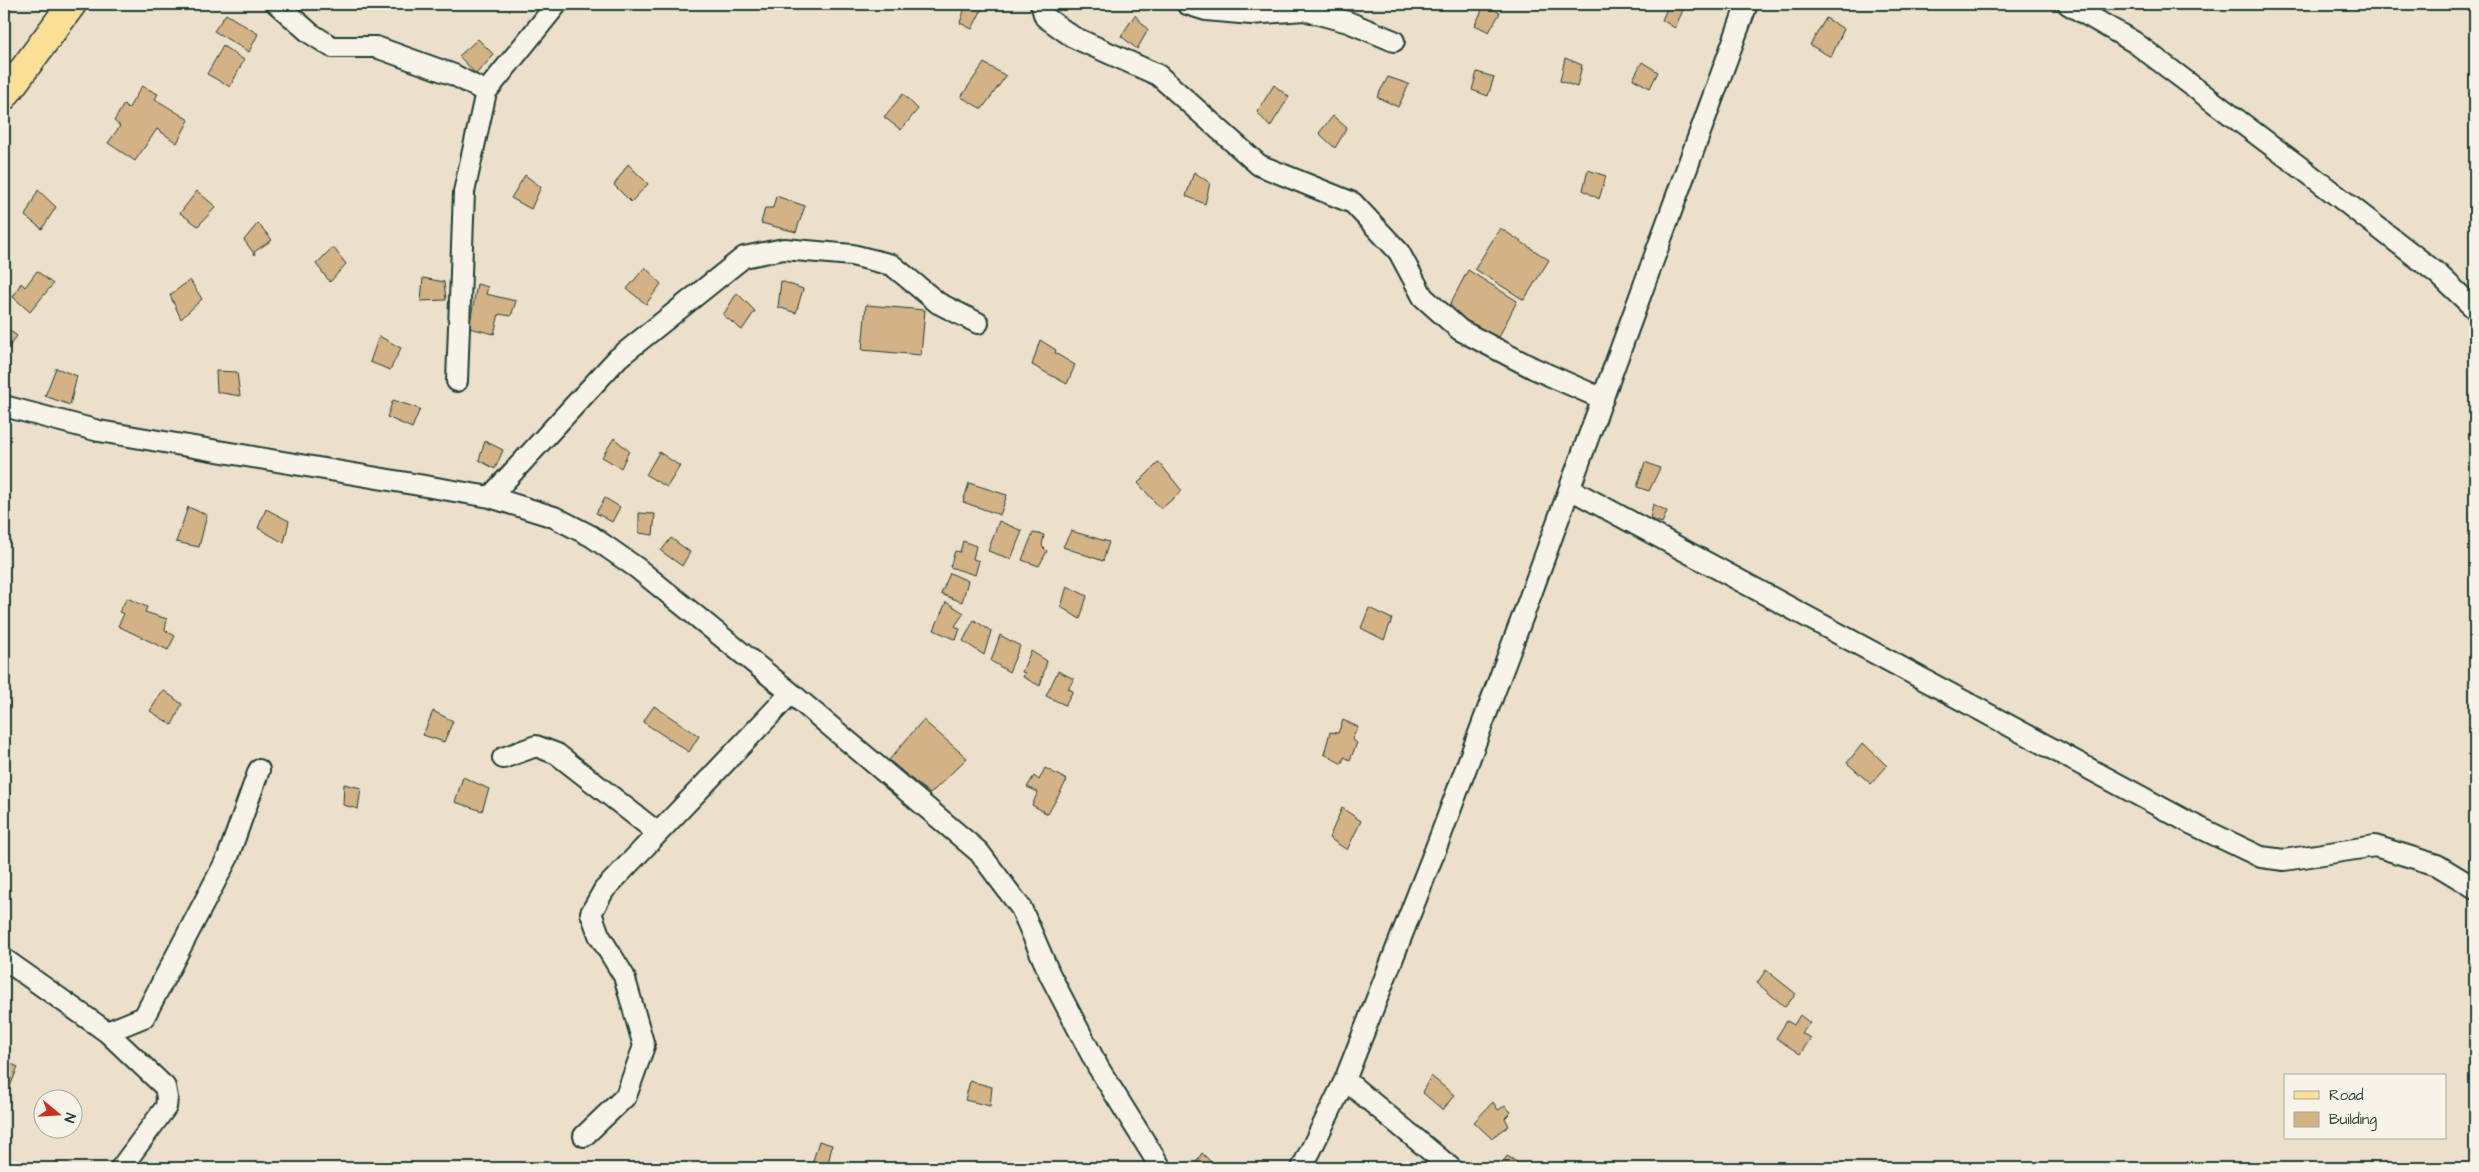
<svg xmlns="http://www.w3.org/2000/svg" width="2479" height="1172" font-family="'Architects Daughter',sans-serif">
<style>
.building{fill:#d3b286;stroke:#1f3d34}
.lines{fill:none;stroke-linecap:round;stroke-linejoin:round}
.minor-casing{stroke:#1f3d34;stroke-width:24}
.primary-casing{stroke:#1f3d34;stroke-width:31}
.minor{stroke:#f7f3e8;stroke-width:20}
.primary{stroke:#fbdf96;stroke-width:28}
</style>
<rect width="100%" height="100%" fill="#ece0cb"/>
<filter id="ink" filterUnits="userSpaceOnUse"><feTurbulence type="fractalNoise" baseFrequency=".02" numOctaves="2"/><feDisplacementMap in="SourceGraphic" scale="10" xChannelSelector="R" yChannelSelector="G"/><feConvolveMatrix kernelMatrix="1 2 1 2 8 2 1 2 1" color-interpolation-filters="sRGB"/></filter>
<g filter="url(#ink)">
<path class="building" d="M966,4L983,7L972,29L960,23Z
M1485,4L1500,13L1489,32L1475,25Z
M1669,4H1678L1684,8L1675,28L1662,20Z
M226,14L258,34L249,52L214,31Z
M1135,15L1148,30L1137,49L1121,36Z
M1826,18L1844,29L1831,57L1810,45Z
M478,39L494,55L476,74L459,56Z
M223,46L244,60L230,87L207,74Z
M1565,58L1582,65L1577,87L1560,81Z
M1642,62L1658,72L1650,88L1633,79Z
M984,63L1006,76L982,109L961,97Z
M1477,72L1494,77L1488,96L1472,90Z
M1388,77L1409,84L1398,107L1377,97Z
M1274,85L1289,97L1270,127L1257,112Z
M142,86L158,94L155,99L189,120L177,143L157,129L135,161L108,143L120,126L114,121L124,104L128,109Z
M903,94L918,109L901,130L884,117Z
M1333,116L1347,128L1335,148L1319,133Z
M628,164L648,184L631,202L614,185Z
M1588,170L1606,176L1599,199L1583,190Z
M1194,172L1210,183L1205,204L1186,196Z
M525,175L541,187L531,209L511,198Z
M38,190L56,207L42,229L25,216Z
M197,191L216,207L198,226L180,213Z
M776,196L805,206L796,232L761,223L765,208H773Z
M258,223L272,240L254,252L255,255L244,240Z
M1500,228L1549,260L1524,300L1475,269Z
M333,247L346,264L330,282L316,264Z
M645,267L661,284L646,304L627,289Z
M1468,270L1517,301L1498,339L1447,310Z
M37,271L53,284L30,312L13,297L21,283L25,287Z
M423,278L444,282L446,300L421,301Z
M190,280L202,299L181,319L170,295Z
M781,281L803,289L796,313L778,307Z
M477,284L488,287L486,294L516,301L511,316L499,314L494,334L469,328Z
M737,293L755,311L742,330L723,315Z
M866,305L925,310L921,355L862,350Z
M4,326L17,336L4,353Z
M379,336L401,348L390,370L370,362Z
M1040,340L1056,350L1055,353L1075,365L1067,384L1032,365Z
M56,368L77,376L70,405L45,396Z
M216,371L237,372L240,396L217,392Z
M393,400L420,409L412,428L387,417Z
M614,438L629,451L621,468L602,457Z
M485,441L503,450L495,469L479,460Z
M659,452L680,466L667,487L646,475Z
M1159,462L1182,491L1161,509L1138,483Z
M1645,462L1660,468L1649,491L1637,487Z
M969,483L1007,495L1000,515L963,502Z
M605,498L620,507L612,522L596,513Z
M1653,504L1667,511L1662,523L1650,519Z
M188,507L207,515L199,547L176,542Z
M266,509L289,521L284,543L258,528Z
M639,513L655,514L653,535L639,533Z
M999,521L1022,531L1011,559L988,551Z
M1071,531L1109,542L1103,561L1063,547Z
M1033,533L1044,535L1042,546L1047,551L1039,566L1022,560Z
M671,538L690,552L682,566L661,551Z
M963,541L976,546L973,559L979,561L975,575L950,567L955,551L960,552Z
M950,573L968,581L962,602L941,594Z
M1067,586L1087,596L1080,619L1061,607Z
M127,598L147,607L145,612L167,619L165,630L175,636L168,650L118,626L124,614L119,612Z
M946,602L964,613L955,626L960,629L956,640L934,630Z
M1369,608L1392,619L1384,640L1361,628Z
M974,620L991,631L984,655L963,641Z
M1000,635L1020,646L1009,672L991,661Z
M1031,651L1047,661L1040,686L1023,677L1025,673L1022,672Z
M1058,671L1074,679L1068,689L1073,691L1065,705L1046,696Z
M163,690L182,704L172,725L150,711Z
M654,706L699,736L689,752L643,722Z
M433,711L453,721L444,742L423,735Z
M923,720L967,758L930,794L889,760Z
M1343,720L1358,727L1352,739L1357,743L1350,760L1344,757L1342,764L1324,754L1330,732L1338,733Z
M1863,743L1887,766L1871,784L1847,763Z
M1045,768L1067,780L1048,814L1032,805L1038,792L1027,787L1034,776L1039,780Z
M463,777L489,789L482,811L455,802Z
M344,784L361,788L358,809L343,805Z
M1342,808L1361,821L1347,850L1329,838Z
M1766,970L1796,994L1785,1007L1757,983Z
M1800,1015L1810,1023L1801,1033L1811,1038L1800,1054L1776,1038L1787,1021L1794,1025Z
M4,1060L18,1067L4,1101Z
M1431,1076L1454,1095L1443,1110L1422,1092Z
M970,1081L992,1087L990,1106L965,1100Z
M1493,1102L1498,1110L1505,1106L1511,1112L1505,1118L1509,1126L1491,1138L1474,1122Z
M819,1141L832,1145L828,1165L812,1164Z
M1202,1153L1217,1168H1192Z
M1507,1156L1522,1165L1521,1168H1499Z"/>
<g class="lines">
<defs>
<path id="minor" d="M277,4L310,33L332,47H376L454,75L486,92
M1041,4L1045,17L1073,37L1158,75L1259,165L1353,203L1399,252L1423,297L1460,330L1533,368L1603,399
M1187,4L1206,10L1251,14L1304,10L1348,22L1394,41
M2068,4L2134,42L2304,170L2438,274L2475,309
M457,381L464,192L486,92L557,4
M4,406L99,431L490,497L554,517L591,536L637,568L791,693L979,852L1021,908L1050,975L1098,1067L1161,1168
M1570,489L2190,823L2261,857L2284,860L2375,846L2437,865L2475,888
M490,497L618,358L744,257L784,249L852,255L892,265L938,303L978,323
M503,758L536,746L557,754L658,833
M4,959L107,1032L165,1087L167,1098L166,1107L121,1168
M107,1032L144,1017L228,857L259,770
M1345,1080L1451,1168
M584,1136L626,1096L644,1046L624,976L599,935L591,913L604,890L791,693
M1302,1168L1345,1080L1439,840L1524,613L1747,4"/>
<path id="primary" d="M4,96L72,4"/>
</defs>
<use href="#minor" class="minor-casing"/>
<use href="#primary" class="primary-casing"/>
<use href="#minor" class="minor"/>
<use href="#primary" class="primary"/>
</g>
</g>
<rect width="2479" height="1172" fill="none" stroke="#f7f3e8" stroke-width="20"/>
<rect x="10" y="10" width="2459" height="1152" fill="none" stroke="#1f3d34" stroke-width="2" filter="url(#ink)"/>
<rect x="2284" y="1074" width="162" height="65" fill="#f7f3e8" stroke="#a1aaa0"/>
<rect x="2294" y="1091" width="25" height="8" fill="#fbdf96" stroke="#a1aaa0"/>
<text x="2329" y="1100" font-size="15" fill="#1f3d34">Road</text>
<rect x="2294" y="1112" width="25" height="15" fill="#d3b286" stroke="#a1aaa0"/>
<text x="2329" y="1124" font-size="15" fill="#1f3d34">Building</text>
<g transform="translate(58 1114) rotate(108)"><circle r="24" fill="#f7f3e8" stroke="#a1aaa0"/>
<path d="M0-4L9 19L0 12L-9 19Z" fill="#c8321e"/>
<text y="-8" font-size="14" font-weight="bold" text-anchor="middle" fill="#1f3d34">N</text>
</g>
</svg>
